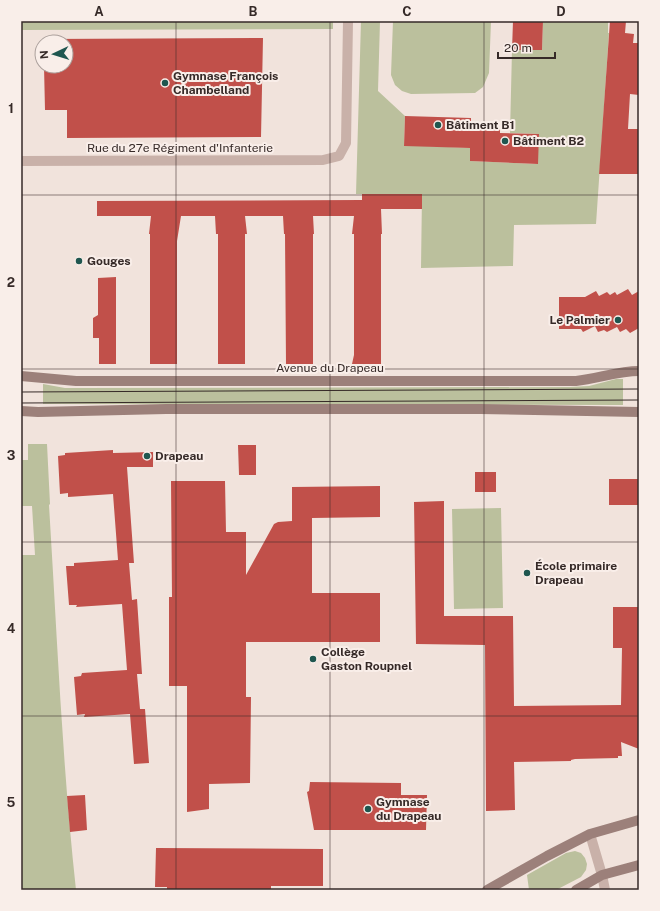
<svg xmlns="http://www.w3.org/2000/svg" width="660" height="911" font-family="'Public Sans',sans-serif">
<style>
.green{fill:#bbc09d}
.building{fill:#c1504a}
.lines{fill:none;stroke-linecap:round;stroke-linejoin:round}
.minor{stroke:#c9b1a9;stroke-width:10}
.secondary{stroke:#9c807a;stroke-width:10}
.tram{stroke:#362a28;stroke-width:1}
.grid{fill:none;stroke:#362a28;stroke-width:1;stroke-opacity:0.55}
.poi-dot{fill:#1f564f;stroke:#f9eee9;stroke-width:1.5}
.labels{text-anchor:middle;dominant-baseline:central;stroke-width:4;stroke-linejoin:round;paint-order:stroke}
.poi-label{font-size:12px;font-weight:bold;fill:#362a28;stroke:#f9eee9;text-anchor:start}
.street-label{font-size:12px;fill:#362a28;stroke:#f9eee9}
.neatline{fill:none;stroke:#362a28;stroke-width:1.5}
.grid-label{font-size:13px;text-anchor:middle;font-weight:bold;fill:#362a28}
</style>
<rect width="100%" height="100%" fill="#f1e3dc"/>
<path class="green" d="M21,21H333V29L21,30Z
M361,21H380L378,91L405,116L404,145L470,148V161L537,164L539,134L510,133L512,50H542L543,21H608V33H609L596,224L514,225L513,266L421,268L422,194H356Z
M393,21H491L489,73L483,87L475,93L411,94L402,91L395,85L391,75Z
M616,379H623V405L43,404V384L65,388H78L570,387L589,386Z
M28,444H47L50,504L49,505C57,633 62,762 76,890H21V555H35L32,506H21V460H28Z
M501,508L503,608L454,609L452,509Z
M575,851L581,853L585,858L587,864L586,870L581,877L556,890H529L527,875L566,853Z"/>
<path class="building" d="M513,21H543L542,50H512Z
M610,21H626L625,33L634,34L633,43H639V95L630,94L628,129H639V174H599Z
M263,38L261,137L67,138V110H45L44,66H66V42H44V39Z
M405,116L471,118V126L500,128V133L539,134L538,164L470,161V148L404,146Z
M362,194H422V209H381L382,234H381V364H352L354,355V234H352L354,216H313L314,234H313V364H286L285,234H284L283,216H245L247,234H245V364H218V234H216L215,216H181L177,241V364H150V234H149L151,216H97V201L362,200Z
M116,277V364H99V338H93V318L98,315V278Z
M628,289L632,295L639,291V328L630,333L626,329L620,332L617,327L607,332L604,330L598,332L595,326L583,332L581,329H559V297H585L596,291L599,296L607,292L610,295L615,292L617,295Z
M238,445H256V475H239Z
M113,450V453L153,452V467H127L134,563H129L132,600L137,599L142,674H137L140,709H145L149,763L134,764L130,714L84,717L85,714L77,715L74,677L81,676L82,673L127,670L122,604L76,607L77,605H69L66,566H74V563L118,560L113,494L68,497V493L60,494L58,456L65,455V453Z
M475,472H496V492H475Z
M609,479H639V505H609Z
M171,481H225L226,532H246V575L274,524L278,522L292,521V487L380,486V517L312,518V593H380V642H246V697H251L250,783L209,784V809L187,812V686H169V597H172Z
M444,501V616H513L514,706L621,705L622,648H613V607H639V749L621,742L622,756H618V758L575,759L571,760V761L514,762L515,810L486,811L485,645L416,644L414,502Z
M310,782L401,783V795H427L426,830H314L307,792L309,791Z
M85,795L87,830L70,832L67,796Z
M156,848L323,849V886H271V890H167V887H155Z"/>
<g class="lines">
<path class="minor" d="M21,161L323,160L339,156L346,143L348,21
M590,834L602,875L605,890"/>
<path class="secondary" d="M21,376L76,381H576C597,379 618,371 639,371
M21,411L38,412L166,409H480L639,412
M487,890L547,856L590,834L639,820
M576,890L602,875L639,865"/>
<path class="tram" d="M21,392L639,389
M21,403L639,400"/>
</g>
<path class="grid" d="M176,21V890M330,21V890M484,21V890M21,195H639M21,369H639M21,542H639M21,716H639"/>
<g class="poi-dot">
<circle cx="165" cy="83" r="4"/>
<circle cx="438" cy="125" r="4"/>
<circle cx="505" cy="141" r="4"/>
<circle cx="79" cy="261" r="4"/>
<circle cx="618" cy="320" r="4"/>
<circle cx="147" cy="456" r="4"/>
<circle cx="527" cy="573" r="4"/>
<circle cx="313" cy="659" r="4"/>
<circle cx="368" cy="809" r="4"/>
</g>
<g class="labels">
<g class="poi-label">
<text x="173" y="76">Gymnase François<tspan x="173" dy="14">Chambelland</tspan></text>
<text x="446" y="125">Bâtiment B1</text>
<text x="513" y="141">Bâtiment B2</text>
<text x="87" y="261">Gouges</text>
<text x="610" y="320" text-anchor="end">Le Palmier</text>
<text x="155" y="456">Drapeau</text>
<text x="535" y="566">École primaire<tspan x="535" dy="14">Drapeau</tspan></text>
<text x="321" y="652">Collège<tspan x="321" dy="14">Gaston Roupnel</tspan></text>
<text x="376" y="802">Gymnase<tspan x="376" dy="14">du Drapeau</tspan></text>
</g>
<g class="street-label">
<text x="180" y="148">Rue du 27e Régiment d'Infanterie</text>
<text x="330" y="368">Avenue du Drapeau</text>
</g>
</g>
<rect width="660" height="911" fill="none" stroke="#f9eee9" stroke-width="44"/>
<g transform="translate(54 54) rotate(266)"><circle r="19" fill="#f9eee9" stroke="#aba09c"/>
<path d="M0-3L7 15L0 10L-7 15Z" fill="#1f564f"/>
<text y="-6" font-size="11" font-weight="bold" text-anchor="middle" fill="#362a28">N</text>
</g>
<path d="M498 52v6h57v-6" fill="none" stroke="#362a28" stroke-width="2"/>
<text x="504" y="52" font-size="12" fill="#362a28" stroke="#f9eee9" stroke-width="3" paint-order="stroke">20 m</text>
<rect x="22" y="22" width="616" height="867" class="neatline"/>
<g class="grid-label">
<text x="99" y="16">A</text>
<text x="253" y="16">B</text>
<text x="407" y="16">C</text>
<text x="561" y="16">D</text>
<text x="11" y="113">1</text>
<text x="11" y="287">2</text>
<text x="11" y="460">3</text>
<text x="11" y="633">4</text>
<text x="11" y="807">5</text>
</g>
</svg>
